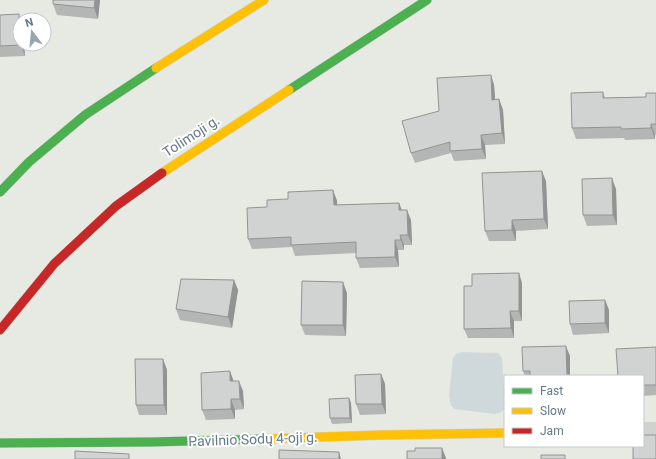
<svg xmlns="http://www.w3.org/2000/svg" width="656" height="459" font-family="Roboto,sans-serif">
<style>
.green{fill:#e6eae3;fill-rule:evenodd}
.water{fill:#cfd8da}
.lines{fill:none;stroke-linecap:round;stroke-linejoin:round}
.fast-casing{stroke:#d3d5d5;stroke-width:10}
.slow-casing{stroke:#d3d5d5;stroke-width:10}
.jam-casing{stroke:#d3d5d5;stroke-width:10}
.street{stroke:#d0d2d2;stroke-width:22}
.fast{stroke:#4caf50;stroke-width:9}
.slow{stroke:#ffc107;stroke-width:9}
.jam{stroke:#c62828;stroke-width:9}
.wall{fill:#b4b5b5}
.shaded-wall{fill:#929494}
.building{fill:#d1d3d3;stroke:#929494}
.labels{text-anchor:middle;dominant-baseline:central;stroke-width:4;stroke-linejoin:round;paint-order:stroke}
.street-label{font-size:14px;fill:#647987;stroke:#fff}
</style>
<rect width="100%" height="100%" fill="#f7f7f5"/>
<path class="green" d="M0,0H656V459H0ZM20,20H44V44H20ZM505,376H643V446H505Z"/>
<path class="water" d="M462,352L498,353L502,358L505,407C503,412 500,413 495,414L454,409L451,405L449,396L453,358L456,354Z"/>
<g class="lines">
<defs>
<path id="fast" d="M289,90L427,0
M0,192L29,162L85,115L156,68
M0,443L151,442L262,439"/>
<path id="slow" d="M156,68L264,0
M162,173L289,90
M262,439L382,435L505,433"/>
<path id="jam" d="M0,330L54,264L116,206L162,173"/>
</defs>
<use href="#fast" class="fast-casing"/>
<use href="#slow" class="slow-casing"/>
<use href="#jam" class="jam-casing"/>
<path class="street" d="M643,433H656"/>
<use href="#fast" class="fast"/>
<use href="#slow" class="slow"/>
<use href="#jam" class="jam"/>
</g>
<path class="wall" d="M100,0L98,19L57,15L53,4Z
M19,14L21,20H20L24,44L25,56L0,57V15Z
M491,75L494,85L495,100L499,99L503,110L505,144L485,145L486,159L454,161L451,153L415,163L411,153L439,111Z
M603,92L605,98L646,97L656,93V135H655V139L625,140L624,138L576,139L572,128Z
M546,181L548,229L516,231V241H489L485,231Z
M616,189L617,225L587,226L583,215Z
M333,190L337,201V205L399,203L401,210L411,220L412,245H404V250H398L399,267L360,268L356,258V253L295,256L292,247L252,249L248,239L267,207L288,199Z
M234,280L238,290L232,328L180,320L176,309Z
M522,283V321H514V338H468L464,329L472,286Z
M347,293L346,336L305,335L301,325Z
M605,300L609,310V333L573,335L570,324Z
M656,347V395L643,396V376Z
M570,356V376H525L523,371Z
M163,359L167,370V415H139L136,405Z
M381,374L385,384L386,414L360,415L356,404Z
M234,381L243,391L244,409L235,410V419L206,420L202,410Z
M349,398L351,403L352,423L332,424L330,418Z"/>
<path class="shaded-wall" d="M95,0H100L98,19L94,8Z
M21,44H24L25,56L21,45Z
M491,75L494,85L496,110L492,100Z
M499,99L503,110L505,144L502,133Z
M651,124L655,135V139L651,128Z
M481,135L485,145L486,159L482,149Z
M542,171L546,181L548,229L544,219Z
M612,178L616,189L617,225L613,215Z
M333,190L337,201L338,216L334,205Z
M399,203L403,213L399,210Z
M407,210L411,220L412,245L408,235Z
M512,220L516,231V241L512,230Z
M400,235L404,245V250L401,240Z
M395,240L398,250L399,267L395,257Z
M519,273L522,283V321L519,311Z
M234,280L238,290L232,328L228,317Z
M343,282L347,293L346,336L343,325Z
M605,300L609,310V333L605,323Z
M510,311L514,321V338L511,328Z
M566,346L570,356V376H567Z
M163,359L167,370V415L164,405Z
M230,371L234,382L230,381Z
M381,374L385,384L386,414L382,404Z
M239,381L243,391L244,409L240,399Z
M349,398L351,403L352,423L350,418Z
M231,399L235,410V419L231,409Z
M442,448L446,458V459H442Z
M339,452L341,459H339Z"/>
<path class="building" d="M53,0H95L94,8L53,4Z
M19,14L20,44H21V45L0,46V15Z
M491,75L492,100L499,99L502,133L481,135L482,149L450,151V142L411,153L402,121L439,111L437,78Z
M603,92V98L646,97V93H656V124H651V128L621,129V127L572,128L571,93Z
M542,171L544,219L512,220V230L485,231L482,173Z
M612,178L613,215H583L582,179Z
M333,190L334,205L399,203V210H407L408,235H400L401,240H395V257L356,258V242L291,245V237L248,239L247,208L267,207V200L288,199V192Z
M519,273V311H510L511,328L464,329V286H472V274Z
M181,279L234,280L228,317L176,309Z
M302,281L343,282V325H301Z
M605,300V323L570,324L569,301Z
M566,346L567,376H530V371H523L522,347Z
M656,347V385H643V376H618L616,349Z
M135,359H163L164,405H136Z
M230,371V381H239L240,399H231V409L202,410L201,373Z
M381,374L382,404H356L355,375Z
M349,398L350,418H330L329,399Z
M643,435H656V459H633V446H643Z
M415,448H442V459H407V451H415Z
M279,450L339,452V459H279Z
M75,451L129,454V459H75Z
M541,455H565V459H541Z"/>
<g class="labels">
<g class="street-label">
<text transform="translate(191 136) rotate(-33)">Tolimoji g.</text>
<text transform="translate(253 439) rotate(-2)">Pavilnio Sodų 4-oji g.</text>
</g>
</g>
<rect x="504" y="375" width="140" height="72" fill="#ffffff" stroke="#c1c9cf"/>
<rect x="512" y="388" width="20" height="6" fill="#4caf50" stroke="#c1c9cf"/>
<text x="540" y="395" font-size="12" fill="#647987">Fast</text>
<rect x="512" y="408" width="20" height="6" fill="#ffc107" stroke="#c1c9cf"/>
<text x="540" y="415" font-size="12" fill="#647987">Slow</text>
<rect x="512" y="428" width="20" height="6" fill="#c62828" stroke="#c1c9cf"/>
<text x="540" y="435" font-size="12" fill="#647987">Jam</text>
<g transform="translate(32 32) rotate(344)"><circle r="19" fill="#ffffff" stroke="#c1c9cf"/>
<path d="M0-3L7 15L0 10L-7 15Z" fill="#97a5ae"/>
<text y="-6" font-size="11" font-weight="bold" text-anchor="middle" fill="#647987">N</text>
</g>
</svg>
